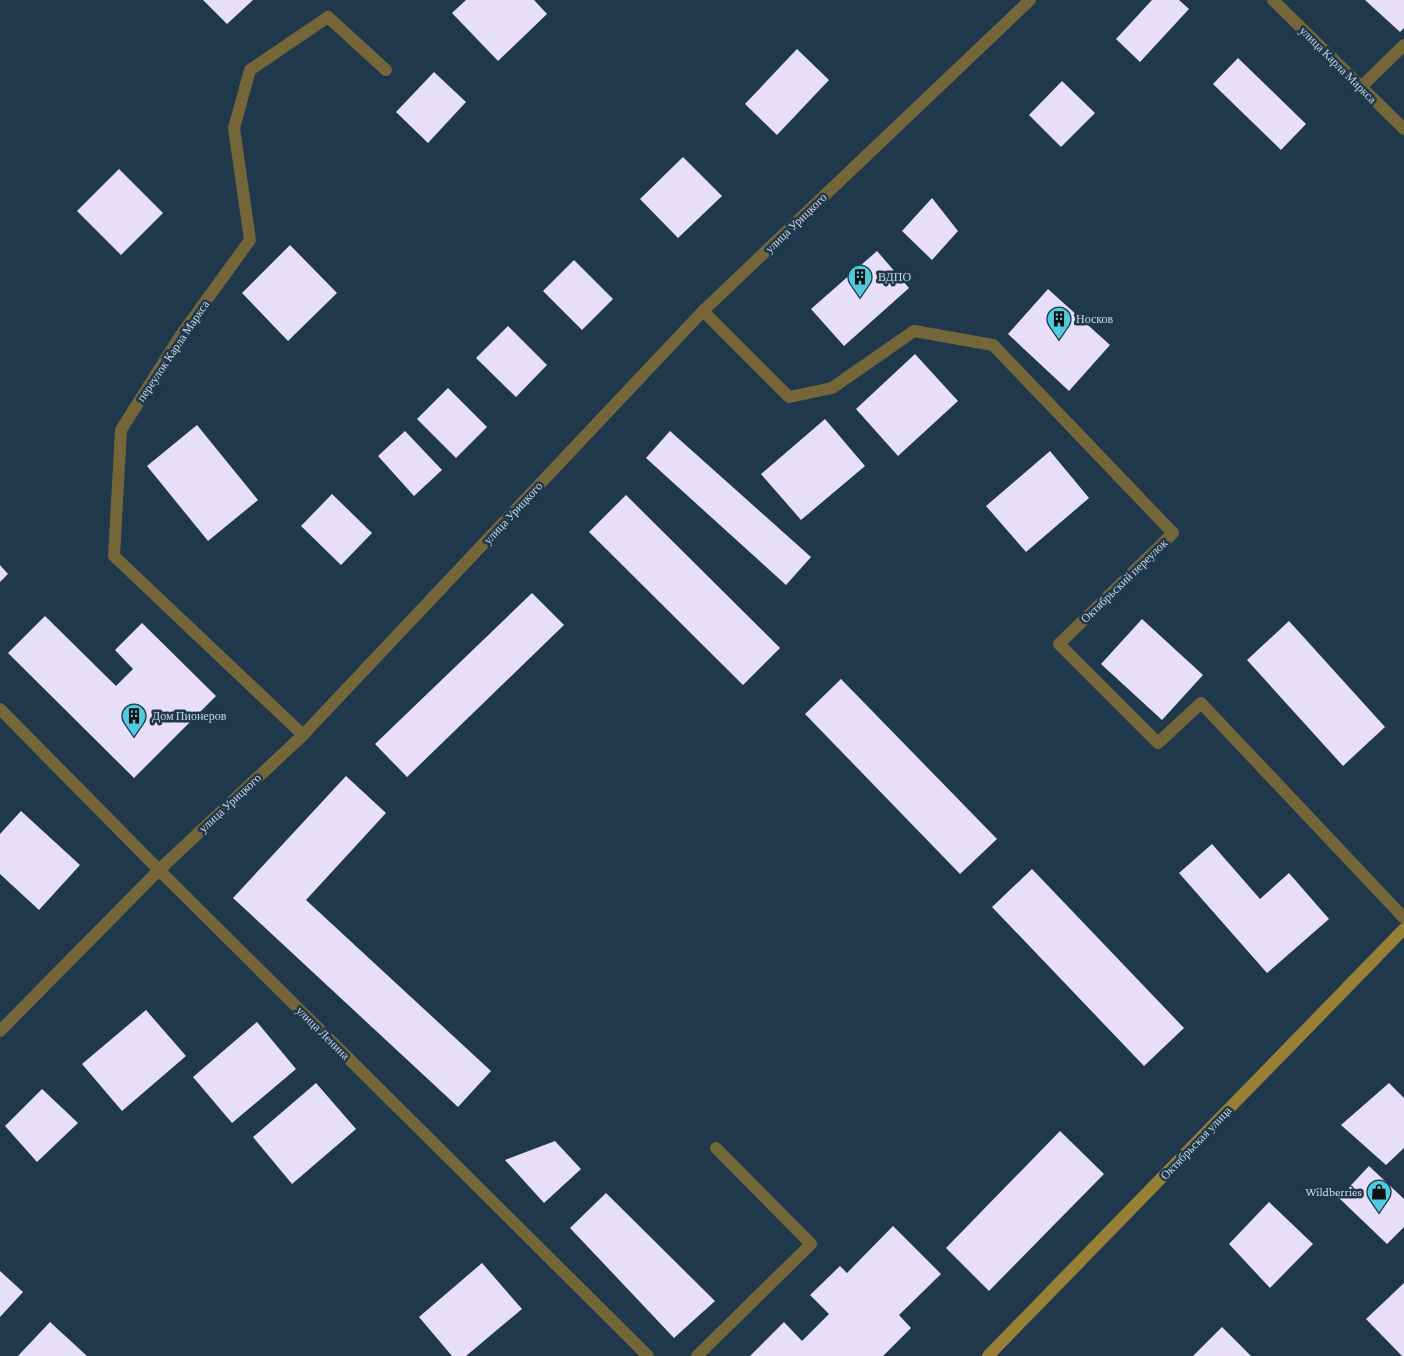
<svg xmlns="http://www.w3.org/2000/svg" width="1404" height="1356" font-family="'Crimson Pro',serif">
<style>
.building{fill:#e7dff7}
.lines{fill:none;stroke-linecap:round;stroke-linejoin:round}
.service{stroke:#75663a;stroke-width:12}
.minor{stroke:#75663a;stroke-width:12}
.tertiary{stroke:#75663a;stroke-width:12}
.secondary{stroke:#987f36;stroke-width:12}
.labels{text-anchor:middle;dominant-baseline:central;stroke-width:5;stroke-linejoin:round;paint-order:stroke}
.street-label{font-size:12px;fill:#c8d6e3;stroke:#20384c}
.poi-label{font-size:12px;fill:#c8d6e3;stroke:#20384c;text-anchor:start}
</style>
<rect width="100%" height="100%" fill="#20384c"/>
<path class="building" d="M203,0H253L227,24Z
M466,0H534L547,14L498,61L452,13Z
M1152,0H1179L1189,9L1140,62L1116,39Z
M1365,0H1404V28L1400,32Z
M797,49L829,80L777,135L745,104Z
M1238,58L1306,124L1281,150L1213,84Z
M434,72L466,102L428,143L396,112Z
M1062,81L1095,113L1061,147L1029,115Z
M683,157L722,196L678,238L640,199Z
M119,169L163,213L121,255L77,211Z
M932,198L958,231L932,260L902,231Z
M290,245L337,293L288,341L242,293Z
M877,251L909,288L844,346L811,309Z
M574,260L613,299L582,330L543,291Z
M1048,289L1110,345L1069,391L1008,334Z
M508,326L547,365L516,397L476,358Z
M915,354L958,401L898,456L856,409Z
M448,388L487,427L456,458L417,419Z
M825,419L865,466L801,520L761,474Z
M197,425L258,500L208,541L147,466Z
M405,431L442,470L414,496L378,456Z
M670,431L811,557L786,585L646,458Z
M1050,451L1089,498L1026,552L986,506Z
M332,494L372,533L341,565L301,526Z
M626,495L780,648L743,685L589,532Z
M0,565L8,574L0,582Z
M532,593L564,625L407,777L375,744Z
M45,616L116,686L133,669L115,650L142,623L216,696L134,778L8,653Z
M1142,619L1203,675L1162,720L1101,664Z
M1289,621L1385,727L1343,766L1247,660Z
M841,679L997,839L960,874L805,714Z
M346,776L386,813L306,900L491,1071L458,1107L233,898Z
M21,811L80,865L39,910L0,874V834Z
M1212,844L1260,899L1289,873L1329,919L1267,973L1179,873Z
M1032,869L1184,1028L1144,1066L992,907Z
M146,1010L186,1056L122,1111L82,1064Z
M257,1022L296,1069L232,1123L193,1077Z
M316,1083L356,1129L292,1184L253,1137Z
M1389,1083L1404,1098V1148L1386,1165L1341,1125Z
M42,1089L78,1123L37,1162L5,1126Z
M1060,1131L1104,1174L989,1291L946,1248Z
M555,1141L581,1169L544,1203L505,1160Z
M1369,1166L1404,1199V1227L1387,1244L1339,1198Z
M606,1193L715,1301L674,1338L570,1228Z
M1269,1202L1313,1244L1270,1288L1229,1244Z
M893,1226L941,1274L899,1315L911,1328L883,1356H750L784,1322L802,1341L829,1314L810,1295L840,1266L847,1273Z
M482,1263L522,1309L466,1356H452L419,1317Z
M0,1271L23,1292L0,1317Z
M1404,1283V1356H1402L1366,1319Z
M50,1322L87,1356H18Z
M1222,1327L1251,1356H1193Z"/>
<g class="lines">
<path class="service" d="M1361,87L1404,45
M703,311L789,397L832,388L914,331L993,345L1173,533L1059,644L1158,743L1201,703L1404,918
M303,735L114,556L121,430L181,335L250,240L234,128L250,70L328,17L386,70
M697,1356L811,1244L716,1148"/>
<path class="minor" d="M0,709L159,870L648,1356
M0,1031L159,870L303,735L703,311L1030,0"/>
<path class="tertiary" d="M1273,0L1404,129"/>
<path class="secondary" d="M988,1356L1404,929"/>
</g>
<defs>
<symbol id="building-pin" viewBox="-11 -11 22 30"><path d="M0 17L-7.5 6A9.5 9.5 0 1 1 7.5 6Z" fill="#53cadc" stroke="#20384c"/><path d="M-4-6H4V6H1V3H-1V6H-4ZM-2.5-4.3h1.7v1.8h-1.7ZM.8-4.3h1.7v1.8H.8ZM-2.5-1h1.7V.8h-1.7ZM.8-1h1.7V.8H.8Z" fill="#111"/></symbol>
<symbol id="shop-pin" viewBox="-11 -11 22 30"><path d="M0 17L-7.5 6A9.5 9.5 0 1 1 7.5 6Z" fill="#53cadc" stroke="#20384c"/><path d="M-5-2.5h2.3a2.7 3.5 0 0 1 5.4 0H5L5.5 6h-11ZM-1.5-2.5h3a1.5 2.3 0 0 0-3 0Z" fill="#111"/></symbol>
</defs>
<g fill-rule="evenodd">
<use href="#building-pin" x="846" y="263" width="28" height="38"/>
<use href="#building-pin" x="1045" y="305" width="28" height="38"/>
<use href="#building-pin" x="120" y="702" width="28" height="38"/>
<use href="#shop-pin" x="1365" y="1178" width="28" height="38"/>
</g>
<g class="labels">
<g class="street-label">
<text transform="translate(1338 65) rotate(45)">улица Карла Маркса</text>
<text transform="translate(796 223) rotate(-44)">улица Урицкого</text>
<text transform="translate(173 351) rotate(-56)">переулок Карла Маркса</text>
<text transform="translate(513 513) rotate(-47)">улица Урицкого</text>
<text transform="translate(1124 581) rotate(-44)">Октябрьский переулок</text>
<text transform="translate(230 803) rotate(-43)">улица Урицкого</text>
<text transform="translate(323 1033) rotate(45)">улица Ленина</text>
<text transform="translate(1196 1143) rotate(-46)">Октябрьская улица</text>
</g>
<g class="poi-label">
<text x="878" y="277">ВДПО</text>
<text x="1076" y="319">Носков</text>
<text x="152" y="716">Дом Пионеров</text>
<text x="1362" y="1192" text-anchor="end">Wildberries</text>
</g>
</g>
</svg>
